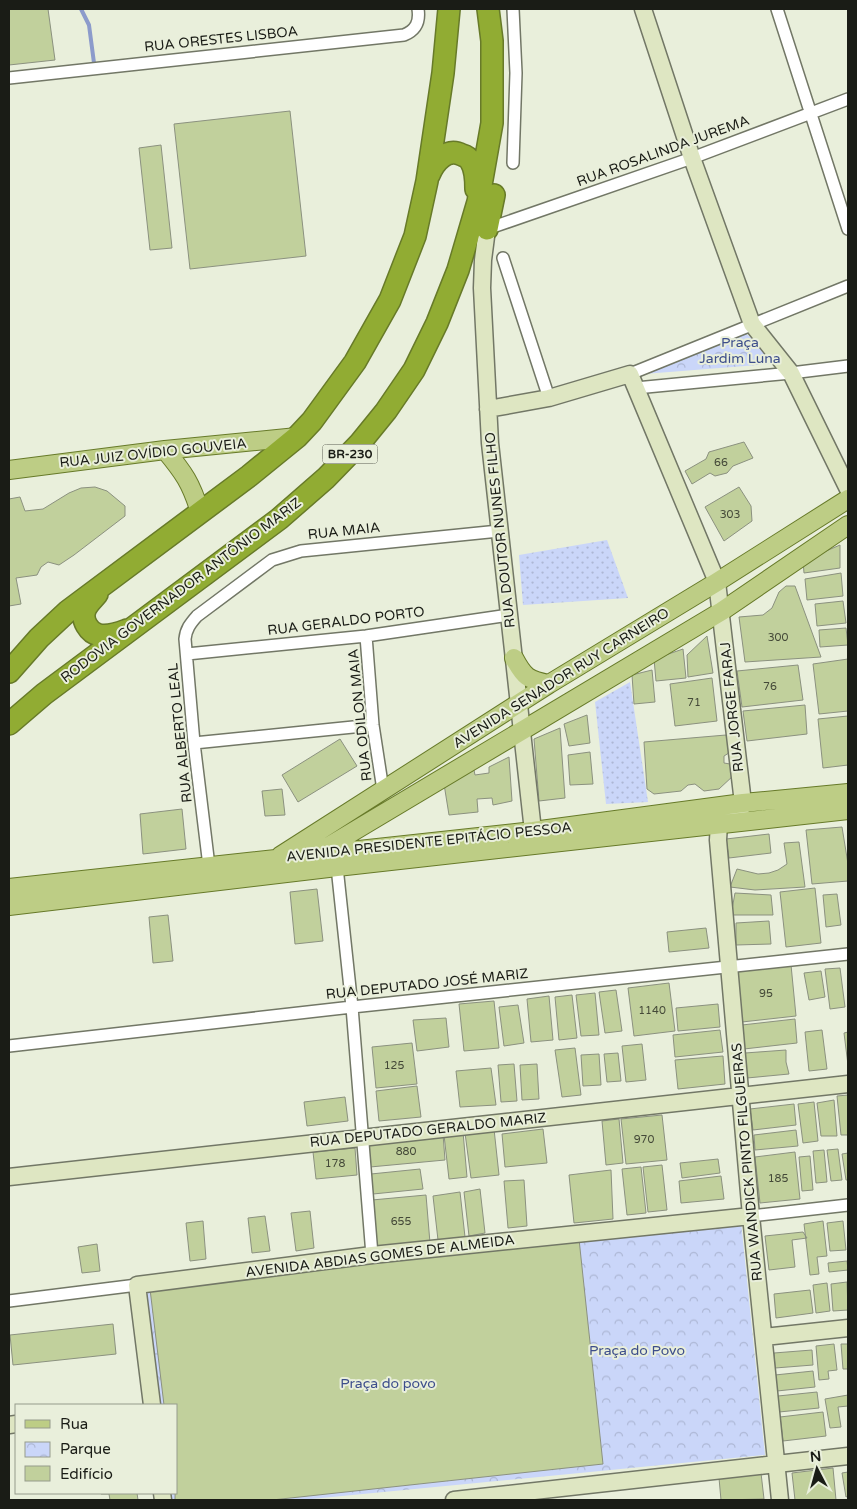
<svg xmlns="http://www.w3.org/2000/svg" width="857" height="1509" font-family="'Varela Round',sans-serif">
<style>
.grass{fill:url(#grass-dots)}
.park{fill:url(#park-crowns)}
.lines{fill:none;stroke-linecap:round;stroke-linejoin:round}
.stream{stroke:#8c9bcb;stroke-width:4}
.building{fill:#c1d09c;stroke:#8b917f}
.street-casing{stroke:#727766;stroke-width:14}
.secondary-casing{stroke:#727766;stroke-width:19}
.primary-casing{stroke:#677a29;stroke-width:20}
.highway-casing{stroke:#677a29;stroke-width:24}
.street{stroke:#fff;stroke-width:11}
.secondary{stroke:#dee6c2;stroke-width:16}
.primary{stroke:#bdcd85;stroke-width:18}
.highway{stroke:#91ac33;stroke-width:21}
.labels{text-anchor:middle;dominant-baseline:central;stroke-width:4;stroke-linejoin:round;paint-order:stroke}
.number-label{font-size:11px;fill:#444938}
.shield{fill:#e9efdb;stroke:#585b51;stroke-width:1}
.shield-label{font-size:12px;font-weight:bold;fill:#1a1c16}
.street-label{font-size:14px;fill:#1a1c16;stroke:#e9efdb}
.park-label{font-size:14px;fill:#3d4e8b;stroke:#e9efdb}
</style>
<defs>
<pattern id="grass-dots" width="8" height="8" patternUnits="userSpaceOnUse" patternTransform="scale(1.25)"><rect width="8" height="8" fill="#cad6f9"/><path d="M2 2h.1M6 6h.1" fill="none" stroke="#adb7d5" stroke-width="1.8" stroke-linecap="round"/></pattern>
<pattern id="park-crowns" width="20" height="18" patternUnits="userSpaceOnUse" patternTransform="scale(1.25)"><rect width="20" height="18" fill="#cad6f9"/><path d="M2 6a3 3 0 1 1 6 0M12 15a3 3 0 1 1 6 0" fill="none" stroke="#adb7d5"/></pattern>
</defs>
<rect width="100%" height="100%" fill="#e9efdb"/>
<path class="grass" d="M607,540L628,598L523,605L519,555Z
M630,682L648,802L606,804L595,702Z"/>
<path class="park" d="M743,331L770,354L769,364L644,374Z
M741,1222L765,1455L301,1500H167L166,1493H176V1405H156L144,1287Z"/>
<g class="lines">
<path class="stream" d="M81,9L89,25L94,63"/>
</g>
<path class="building" d="M9,9H48L55,60L9,65Z
M290,111L306,256L190,269L174,124Z
M161,145L172,248L150,250L139,148Z
M744,442L753,458L733,466L727,473L715,476L710,473L692,484L685,471L706,459L709,452Z
M95,487L107,491L125,506V516L74,555L59,565L48,562L41,567L37,575L16,578L21,604L9,606V499L20,497L25,511L43,509L69,493L81,488Z
M739,487L751,506L752,521L724,541L705,507Z
M840,545V568L804,573L803,561Z
M841,573L843,596L807,600L805,579Z
M786,586H795L821,657L745,662L739,617L763,615L772,608L779,592Z
M843,601L846,623L817,626L815,604Z
M846,628L848,645L820,647L819,630Z
M707,636L713,673L688,677L687,655Z
M683,649L686,678L656,681L654,659Z
M848,659V711L819,714L813,664Z
M798,665L803,700L742,707L737,671Z
M652,670L655,702L634,704L632,675Z
M712,678L717,721L675,726L670,684Z
M805,705L807,734L747,741L743,711Z
M587,715L590,743L569,746L564,724Z
M848,716V765L823,768L818,719Z
M560,728L565,798L539,801L534,739Z
M726,735L730,742L732,751L724,756V763L730,764L734,775L719,789L704,791L695,784L688,785L681,791L654,794L647,789L644,742Z
M340,739L357,766L298,802L282,775Z
M590,752L593,784L570,785L568,755Z
M509,757L512,801L493,805L492,798L477,799L478,812L449,815L444,784L473,765L475,775L489,773V767Z
M282,789L285,815L265,816L262,791Z
M182,809L186,849L143,854L140,814Z
M842,827L848,864V881L812,884L806,830Z
M769,834L771,853L729,858L726,839Z
M799,842L805,887L755,890L730,887L737,869L758,874L769,873L778,870L787,864L784,843Z
M815,888L821,943L786,947L780,892Z
M317,889L323,941L295,944L290,892Z
M735,893L771,895L773,915H731Z
M837,894L841,925L826,927L823,895Z
M168,915L173,961L153,963L149,917Z
M769,921L771,944L736,945V923Z
M706,928L709,948L669,952L667,932Z
M791,965L796,1016L742,1022L737,970Z
M840,968L845,1007L830,1009L825,969Z
M821,971L825,997L809,1000L804,973Z
M669,983L675,1031L634,1036L628,988Z
M616,990L622,1031L605,1033L599,992Z
M595,993L599,1035L581,1036L576,995Z
M572,995L577,1038L559,1040L555,997Z
M549,996L553,1040L531,1042L527,999Z
M494,1001L499,1048L464,1051L459,1004Z
M718,1004L720,1027L678,1031L676,1008Z
M518,1005L524,1043L504,1046L499,1007Z
M446,1018L449,1047L417,1051L413,1020Z
M795,1019L797,1043L744,1049L742,1025Z
M720,1030L723,1052L675,1057L673,1035Z
M822,1030L827,1069L809,1071L805,1032Z
M848,1032V1065L844,1033Z
M412,1043L417,1084L376,1088L372,1047Z
M642,1044L646,1080L626,1082L622,1046Z
M575,1048L581,1095L562,1097L555,1050Z
M786,1050V1062L789,1074L747,1078L745,1053Z
M618,1053L621,1081L607,1082L604,1054Z
M599,1054L601,1085L583,1086L581,1055Z
M723,1056L725,1084L678,1089L675,1060Z
M514,1064L517,1101L501,1102L498,1065Z
M537,1064L539,1099L522,1100L520,1065Z
M491,1068L496,1105L460,1107L456,1071Z
M417,1086L421,1117L379,1121L376,1091Z
M848,1095V1135H841L837,1096Z
M345,1097L348,1121L307,1126L304,1102Z
M834,1100L837,1136H821L817,1103Z
M814,1102L818,1141L803,1143L798,1104Z
M794,1104L796,1125L753,1130L750,1109Z
M662,1115L667,1160L626,1164L621,1119Z
M619,1119L623,1163L606,1165L602,1121Z
M494,1129L499,1175L471,1178L465,1133Z
M543,1129L547,1163L505,1167L502,1134Z
M796,1130L798,1146L755,1150L754,1135Z
M463,1132L467,1177L449,1179L444,1135Z
M443,1134L445,1160L370,1167L367,1142Z
M355,1148L357,1175L316,1179L313,1152Z
M838,1149L842,1180L831,1181L827,1150Z
M824,1150L827,1182L816,1183L813,1151Z
M795,1152L800,1199L760,1203L755,1157Z
M848,1153V1180H846L842,1154Z
M810,1156L813,1190L802,1191L799,1157Z
M718,1159L720,1173L682,1178L680,1163Z
M662,1165L667,1210L648,1212L643,1167Z
M641,1167L646,1213L627,1215L622,1169Z
M420,1169L423,1189L373,1194L371,1174Z
M611,1170L613,1219L574,1223L569,1175Z
M721,1176L724,1199L681,1203L679,1181Z
M524,1180L527,1226L508,1228L504,1181Z
M480,1189L485,1233L469,1236L464,1192Z
M460,1192L465,1237L438,1240L433,1196Z
M426,1195L430,1243L377,1248L372,1200Z
M310,1211L314,1248L296,1251L291,1213Z
M265,1216L270,1251L252,1253L248,1218Z
M203,1221L206,1259L190,1261L186,1223Z
M823,1221L827,1256L817,1257L819,1274L810,1275L804,1224Z
M843,1221L846,1250L830,1251L827,1223Z
M803,1232L807,1238L792,1240L795,1267L769,1270L765,1236Z
M579,1239L603,1464L272,1500H175L176,1405H164L150,1289Z
M97,1244L100,1271L82,1273L78,1247Z
M847,1261L848,1270L829,1272L828,1263Z
M847,1282L848,1310L833,1311L831,1284Z
M827,1283L830,1311L816,1313L813,1285Z
M810,1290L813,1313L776,1318L774,1294Z
M113,1324L116,1354L13,1365L10,1335Z
M834,1344L837,1370L828,1371L829,1379L819,1380L816,1346Z
M841,1344H848V1369H843Z
M812,1350L813,1365L775,1368L774,1353Z
M813,1371L815,1387L777,1391L775,1375Z
M817,1392L819,1408L779,1412L778,1396Z
M848,1395V1406L838,1407L841,1427L830,1428L825,1399Z
M823,1412L826,1436L783,1441L780,1417Z
M833,1468L836,1500H795L792,1473Z
M848,1472V1496L846,1497L842,1473Z
M761,1473L764,1499L721,1500L719,1478Z
M101,1493H137L138,1500H110L109,1494H101Z"/>
<g class="lines">
<defs>
<path id="street" d="M777,9L848,229
M9,78L404,35C416,30 420,22 418,9
M513,163L516,73L513,9
M487,229L692,158L848,99
M503,258L549,398
M630,374L848,286
M636,388L791,373L848,366
M366,636L373,725L383,790
M187,654L366,636L509,615
M194,743L373,725
M209,866L194,743L185,639C186,629 190,624 197,616L272,560L301,551L499,531
M337,867L352,1007L372,1255
M9,1046L352,1007L848,954
M751,1216L848,1205
M9,1301L137,1285"/>
<path id="secondary" d="M643,9L692,158L752,324L791,373L848,489
M487,229L483,260L482,288L490,443L533,831
M488,409L549,398L630,374L717,582L743,803L741,809L719,824L718,840L751,1216L780,1500
M9,1177L848,1084
M764,1337L848,1328
M152,1405L137,1285L372,1255L751,1216
M9,1425L16,1424
M162,1493L163,1500
M454,1500L848,1456"/>
<path id="primary" d="M165,450C184,473 191,483 200,512
M9,470L165,450L297,437
M514,658C524,677 528,680 549,684
M319,852L722,611L848,525
M280,856L549,684L717,582L848,499
M9,888L533,831L743,803L848,793
M9,906L337,867L848,810"/>
<path id="highway" d="M429,175C434,162 447,147 462,155C466,156 469,158 471,162C476,170 476,180 476,189
M487,229L494,195
M97,594C93,599 87,604 85,610C81,620 89,633 99,635C109,637 119,633 127,630
M9,672L39,638L68,611L249,476L297,437L312,421L355,362L390,300L415,236L427,181L443,73L449,9
M9,724L44,694L279,519L326,478L360,443L386,411L414,370L437,323L458,270L478,202L492,123V41L488,9"/>
</defs>
<use href="#street" class="street-casing"/>
<use href="#secondary" class="secondary-casing"/>
<use href="#primary" class="primary-casing"/>
<use href="#highway" class="highway-casing"/>
<use href="#street" class="street"/>
<use href="#secondary" class="secondary"/>
<use href="#primary" class="primary"/>
<use href="#highway" class="highway"/>
</g>
<g class="labels">
<g class="number-label">
<text x="721" y="462">66</text>
<text x="730" y="514">303</text>
<text x="778" y="637">300</text>
<text x="770" y="686">76</text>
<text x="694" y="702">71</text>
<text x="766" y="993">95</text>
<text x="652" y="1010">1140</text>
<text x="394" y="1065">125</text>
<text x="644" y="1139">970</text>
<text x="406" y="1151">880</text>
<text x="335" y="1163">178</text>
<text x="778" y="1178">185</text>
<text x="401" y="1221">655</text>
</g>
<rect class="shield" x="322.5" y="444.5" width="55" height="19" rx="4"/>
<g class="shield-label">
<text x="350" y="454">BR-230</text>
</g>
<g class="street-label">
<text transform="translate(221 39) rotate(-6)">RUA ORESTES LISBOA</text>
<text transform="translate(663 151) rotate(-20)">RUA ROSALINDA JUREMA</text>
<text transform="translate(153 453) rotate(-6)">RUA JUIZ OVÍDIO GOUVEIA</text>
<text transform="translate(500 530) rotate(-96)">RUA DOUTOR NUNES FILHO</text>
<text transform="translate(344 531) rotate(-6)">RUA MAIA</text>
<text transform="translate(181 590) rotate(-37)">RODOVIA GOVERNADOR ANTÔNIO MARIZ</text>
<text transform="translate(346 621) rotate(-7)">RUA GERALDO PORTO</text>
<text transform="translate(561 678) rotate(-32)">AVENIDA SENADOR RUY CARNEIRO</text>
<text transform="translate(732 707) rotate(-96)">RUA JORGE FARAJ</text>
<text transform="translate(360 715) rotate(-96)">RUA ODILON MAIA</text>
<text transform="translate(180 733) rotate(-96)">RUA ALBERTO LEAL</text>
<text transform="translate(429 842) rotate(-6)">AVENIDA PRESIDENTE EPITÁCIO PESSOA</text>
<text transform="translate(427 984) rotate(-6)">RUA DEPUTADO JOSÉ MARIZ</text>
<text transform="translate(428 1130) rotate(-6)">RUA DEPUTADO GERALDO MARIZ</text>
<text transform="translate(747 1162) rotate(-95)">RUA WANDICK PINTO FILGUEIRAS</text>
<text transform="translate(380 1256) rotate(-7)">AVENIDA ABDIAS GOMES DE ALMEIDA</text>
</g>
<g class="park-label">
<text x="740" y="342">Praça<tspan x="740" dy="16">Jardim Luna</tspan></text>
<text x="637" y="1350">Praça do Povo</text>
<text x="388" y="1383">Praça do povo</text>
</g>
</g>
<rect width="857" height="1509" fill="none" stroke="#1a1c16" stroke-width="20"/>
<rect x="15" y="1404" width="162" height="90" fill="#e9efdb" stroke="#969b8c"/>
<rect x="25" y="1420" width="25" height="8" fill="#bdcd85" stroke="#969b8c"/>
<text x="60" y="1429" font-size="15" fill="#1a1c16">Rua</text>
<rect x="25" y="1442" width="25" height="15" fill="url(#park-crowns)" stroke="#969b8c"/>
<text x="60" y="1454" font-size="15" fill="#1a1c16">Parque</text>
<rect x="25" y="1466" width="25" height="15" fill="#c1d09c" stroke="#969b8c"/>
<text x="60" y="1479" font-size="15" fill="#1a1c16">Edifício</text>
<g transform="translate(817 1469) rotate(354)" stroke="#e9efdb" stroke-width="4" paint-order="stroke">
<path d="M0-4L9 19L0 12L-9 19Z" fill="#1a1c16"/>
<text y="-8" font-size="14" font-weight="bold" text-anchor="middle" fill="#1a1c16">N</text>
</g>
</svg>
